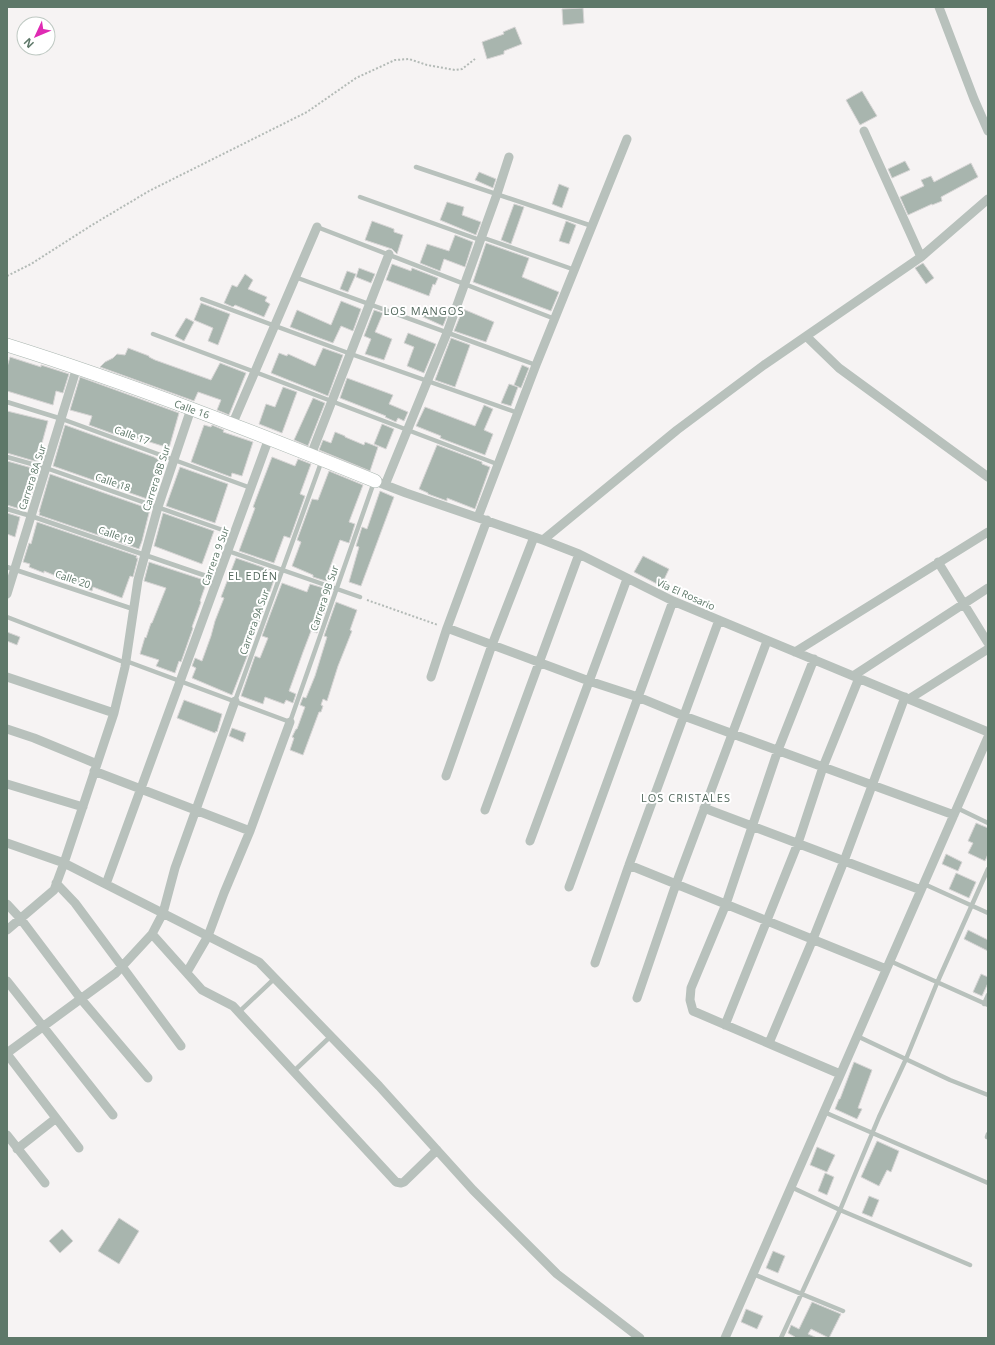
<svg xmlns="http://www.w3.org/2000/svg" width="995" height="1345" font-family="'Open Sans',sans-serif">
<style>
.building{fill:#a8b5ae;stroke:#d7d5d5}
.lines{fill:none;stroke-linecap:round;stroke-linejoin:round}
.secondary-casing{stroke:#aab6b0;stroke-width:14}
.path{stroke:#b3bab6;stroke-width:2;stroke-dasharray:2 2;stroke-linecap:butt}
.lane{stroke:#b8c1bc;stroke-width:4.5}
.street{stroke:#b8c1bc;stroke-width:9}
.secondary{stroke:#fff;stroke-width:13}
.labels{text-anchor:middle;dominant-baseline:central;stroke-width:4;stroke-linejoin:round;paint-order:stroke}
.street-label{font-size:10px;fill:#5e7869;stroke:#fff}
.neighbourhood-label{font-size:11px;letter-spacing:1px;fill:#53685d;stroke:#fff}
</style>
<rect width="100%" height="100%" fill="#f6f3f3"/>
<path class="building" d="M583,8L584,23L563,25L562,9Z
M515,27L522,44L504,51V54L487,59L482,42L504,34L503,32Z
M862,91L877,116L860,125L846,100Z
M905,161L910,170L892,178L888,169Z
M971,163L978,177L941,197L942,201L932,205V204L908,215L900,197L924,186L921,180L931,176L934,182Z
M479,172L496,179L493,188L475,180Z
M559,184L569,188L562,208L552,204Z
M447,202L464,207L462,215L481,222L476,235L440,220Z
M514,204L524,207L511,244L501,240Z
M372,221L394,229V232L403,235L397,254L392,249L365,240Z
M566,221L576,225L569,244L559,241Z
M455,235L473,242L465,267L444,259L440,271L420,263L427,244L449,251Z
M486,243L529,258L522,277L559,292L551,311L473,282Z
M923,263L934,278L926,284L915,268Z
M392,264L411,271L412,268L438,278L435,285L433,284L429,296L386,280Z
M359,268L375,274L371,283L356,277Z
M347,271L356,274L348,292L340,289Z
M245,274L253,280L248,289L267,297L265,301L270,304L264,317L235,305L233,307L224,303L232,285L237,287Z
M341,301L361,309L353,331L341,326L333,343L290,327L297,310L331,325Z
M201,303L230,314L218,345L208,341L213,328L194,320Z
M425,307L447,316L443,326L421,316Z
M463,309L494,322L486,342L454,331Z
M374,310L383,313L375,332L392,339L384,360L365,354L371,339L364,336Z
M186,318L194,322L184,341L175,336Z
M408,333L436,344L424,373L407,366L414,347L404,343Z
M451,338L470,345L455,387L435,380Z
M128,348L149,356V357L155,360L211,380L220,363L246,373L229,415L217,410L221,400L198,392L194,401L100,367L105,362L113,358L117,354L125,355Z
M323,348L343,355L328,396L271,373L279,353L287,356L288,354L315,366Z
M10,357L41,367V365L69,374L63,393L56,391L53,405L7,391V367Z
M522,365L529,368L521,388L514,385Z
M80,377L179,413L169,448L124,434L133,441L89,425L92,416L70,410Z
M347,378L393,395L389,404L408,412L404,421L398,418L396,422L385,417L386,416L340,398Z
M509,384L518,387L511,406L501,403Z
M283,387L297,392L282,433L259,424L266,404L275,407Z
M313,398L325,403L308,446L294,440Z
M484,405L493,409L484,430L493,434L485,455L440,438L441,436L416,426L425,407L475,426Z
M7,411L48,421L37,461L41,463L7,453Z
M382,424L394,429L386,449L374,444Z
M65,425L154,457L162,462L157,479L159,480L153,501L53,466Z
M204,425L211,427L212,425L224,430L223,432L253,442L242,476L232,473L231,477L191,462Z
M335,432L345,436V437L364,445L365,442L378,447L370,471L319,450L323,440L331,443Z
M437,445L482,462V464L490,467L475,509L447,498V501L428,494V493L419,489Z
M272,457L295,466L298,459L311,464L300,494L305,496L290,538L284,536L274,563L239,551L255,508L253,507Z
M7,461L39,470L27,509L23,508V510L7,505Z
M180,467L228,484L215,523L166,506Z
M329,471L363,485L349,522L355,524L349,543L340,540L328,573L332,574L329,582L313,577V575L292,566L301,542L297,540L312,499L318,500Z
M50,474L150,509L142,541L139,549L39,515L40,512H39Z
M380,491L394,497L361,586L349,582L359,547L356,546L362,527L367,529Z
M7,513L20,517L15,537L7,534Z
M163,513L214,531L202,564L154,546Z
M37,522L137,556L136,558H138L133,577L130,576L122,598L93,587L92,591L44,571V573L29,567L30,564L23,562L29,543L31,544Z
M643,556L669,569L661,586L634,572Z
M236,558L271,570L269,575L275,577L255,634L249,631L241,651L248,654L232,695L192,678L196,668L192,666L195,658L202,661L211,636L215,621L224,598L221,597Z
M149,562L207,581L200,601L201,602L192,627L193,628L181,662L179,661L175,673L156,666L159,660L140,654L145,637L146,638L151,623H152L166,588L144,581Z
M282,583L307,592L310,584L327,589L325,598L329,599L317,633L311,631L303,652L289,691L296,694L293,703L286,700L284,704L265,697L263,704L241,696L255,656L260,658L268,638L262,636Z
M336,602L357,610L350,630L352,631L338,666L327,701L323,699L321,705L323,706L321,712H319L303,755L290,750L294,738L292,737L296,729H297L305,707L300,705L303,697L306,698L315,676L327,637L324,636Z
M7,632L20,637L17,645L7,641Z
M184,700L222,714L217,732L216,731L215,733L177,718Z
M232,728L246,733L243,742L229,736Z
M976,823L988,828V854L985,861L968,853L973,843L968,841Z
M946,854L962,862L958,871L942,864Z
M956,873L976,882L969,898L949,889Z
M968,930L988,940V951L964,939Z
M981,974L988,977V983L982,996L973,992Z
M854,1062L872,1070L858,1108L862,1109L857,1119L835,1109L839,1099H840Z
M877,1141L899,1151L891,1172L887,1170L879,1186L861,1177Z
M817,1147L835,1155L827,1172L810,1165Z
M825,1173L834,1177L827,1195L818,1191Z
M869,1196L879,1200L872,1217L862,1213Z
M119,1218L139,1231L119,1264L98,1251Z
M62,1229L73,1241L60,1253L49,1241Z
M773,1251L785,1256L778,1273L766,1268Z
M812,1302L841,1314L829,1338L811,1329L808,1334L817,1338H795V1337L788,1333L791,1325L799,1329Z
M746,1309L763,1316L757,1329L741,1322Z"/>
<g class="lines">
<defs>
<path id="secondary" d="M7,345C132,384 254,432 375,481"/>
</defs>
<use href="#secondary" class="secondary-casing"/>
<path class="path" d="M7,276L31,264L92,225L149,191L307,112L356,78L395,60L409,59L427,65L455,70L462,69L475,59
M367,600L438,625"/>
<path class="lane" d="M416,167L592,226
M360,197L480,240
M317,227L555,319
M481,237L575,270
M295,277L536,365
M202,299L351,354L518,413
M153,334L255,372L497,464
M7,402L62,419L251,488
M7,457L46,468L234,534
M7,509L31,516L218,580
M228,551L360,597
M7,567L133,609
M7,617L126,663
M126,661L290,722L374,482
M235,701L322,460
M957,808L988,823
M924,884L988,913
M890,961L988,1005
M984,1004L988,995
M239,1012L275,978
M857,1036L950,1080L988,1095
M294,1071L331,1036
M824,1112L988,1183
M987,1137L988,1134
M791,1187L840,1210L970,1265
M753,1274L843,1311
M781,1338L840,1210L879,1117L906,1059L937,983L988,869"/>
<path class="street" d="M939,7L974,99L988,131
M864,131L921,257
M807,337L839,368L988,477
M232,425L317,227
M311,455L389,254
M375,481L406,493L543,540L579,554L673,601L988,732
M385,485L447,333L497,194L509,157
M478,517L536,365L627,139
M543,540L677,430L764,365L921,257L988,199
M938,562L988,643
M7,594L77,367
M447,628L589,681L638,697L684,716L954,815
M795,652L988,532
M814,659L778,750L726,904L691,988L690,1000L693,1011L840,1074
M853,676L988,588
M7,677L114,713
M431,677L447,628L487,520
M909,699L988,649
M7,729L34,738L97,764
M94,771L250,831
M446,776L492,645L534,537
M7,784L83,807
M704,808L921,890
M485,810L579,554
M530,841L627,579
M7,843L64,863L259,962L379,1086L473,1190L557,1274L640,1338
M629,865L886,969
M56,883L75,903L181,1046
M106,884L269,438
M569,887L673,601
M7,904L20,918L81,999L148,1078
M7,930L54,890L64,863L114,713L125,667L138,580L158,507L191,409
M152,934L202,990L233,1006L396,1182L401,1183L404,1182L437,1150
M595,963L629,865L719,620
M187,972L208,936L224,893L250,831L290,722
M7,981L113,1115
M637,998L676,884L767,641
M725,1025L798,843L823,767L859,678
M769,1043L813,939L844,861L905,697
M7,1053L116,973L152,934L163,913L175,868L235,701
M7,1054L79,1148
M7,1135L45,1183
M17,1149L55,1119
M725,1338L988,737"/>
<use href="#secondary" class="secondary"/>
</g>
<g class="labels">
<g class="street-label">
<text transform="translate(192 409) rotate(20)">Calle 16</text>
<text transform="translate(132 435) rotate(20)">Calle 17</text>
<text transform="translate(32 477) rotate(-72)">Carrera 8A Sur</text>
<text transform="translate(156 478) rotate(-72)">Carrera 8B Sur</text>
<text transform="translate(113 482) rotate(19)">Calle 18</text>
<text transform="translate(116 535) rotate(19)">Calle 19</text>
<text transform="translate(215 556) rotate(-70)">Carrera 9 Sur</text>
<text transform="translate(73 579) rotate(19)">Calle 20</text>
<text transform="translate(686 594) rotate(24)">Vía El Rosario</text>
<text transform="translate(324 598) rotate(-71)">Carrera 9B Sur</text>
<text transform="translate(254 622) rotate(-70)">Carrera 9A Sur</text>
</g>
<g class="neighbourhood-label">
<text x="424" y="310">LOS MANGOS</text>
<text x="253" y="575">EL EDÉN</text>
<text x="686" y="797">LOS CRISTALES</text>
</g>
</g>
<rect width="995" height="1345" fill="none" stroke="#5e7869" stroke-width="16"/>
<g transform="translate(36 36) rotate(226)"><circle r="19" fill="#ffffff" stroke="#bfc9c3"/>
<path d="M0-3L7 15L0 10L-7 15Z" fill="#df2ab3"/>
<text y="-6" font-size="11" font-weight="bold" text-anchor="middle" fill="#5e7869">N</text>
</g>
</svg>
